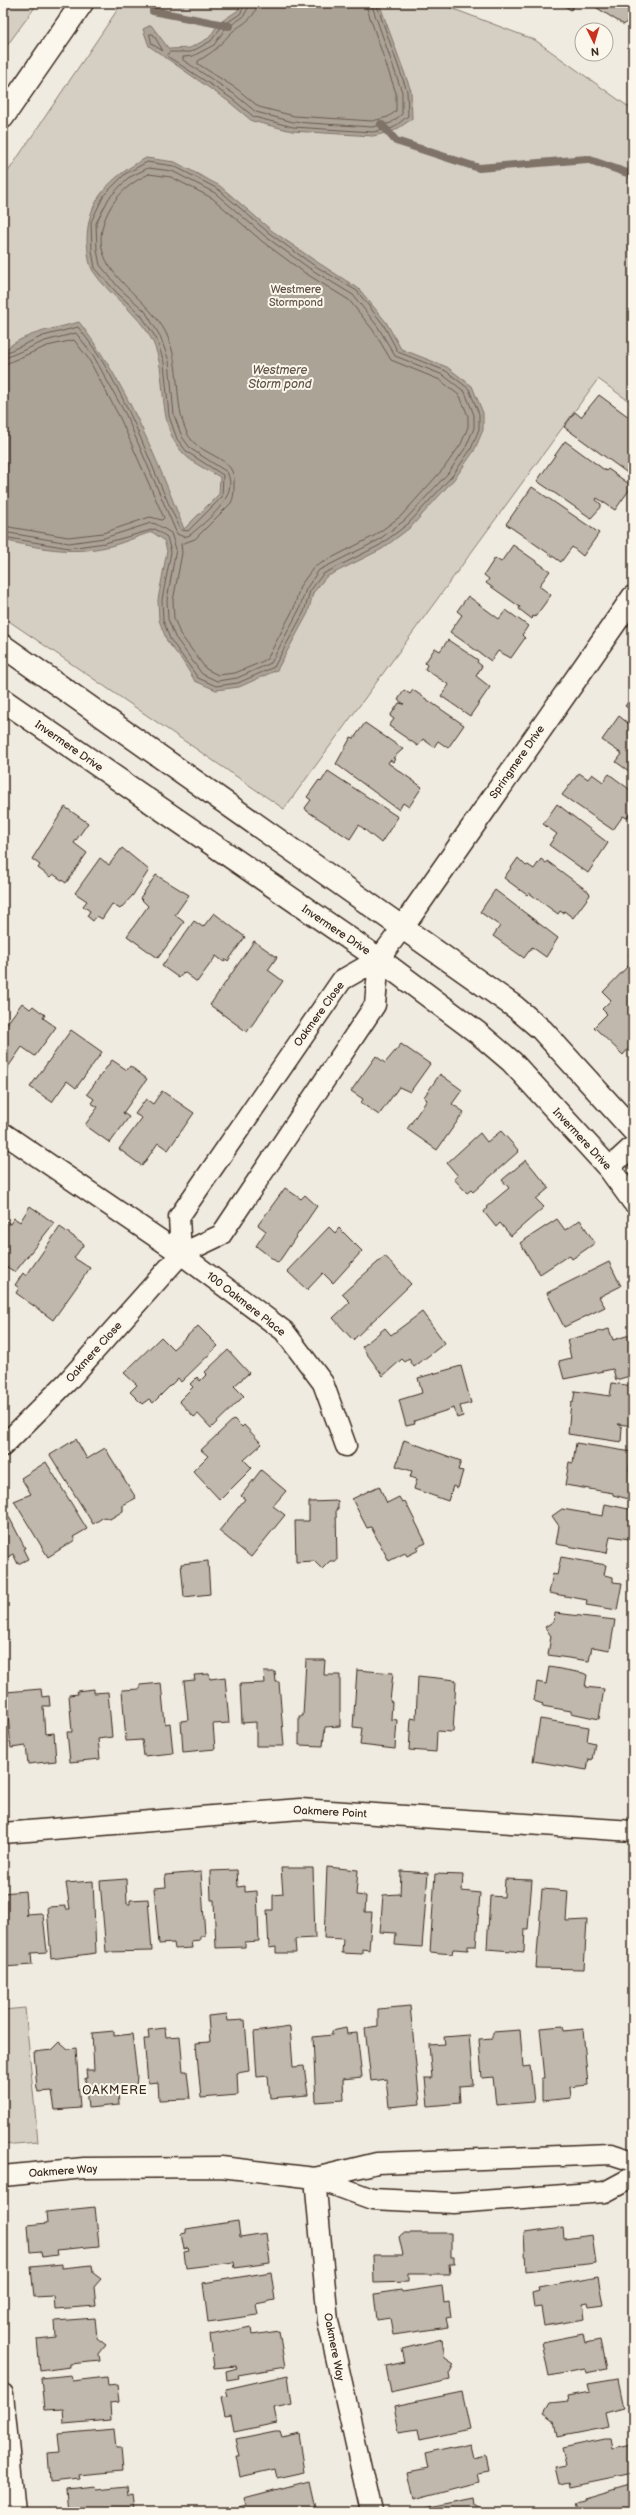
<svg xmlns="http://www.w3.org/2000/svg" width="636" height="2515" font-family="'Balsamiq Sans',sans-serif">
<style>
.green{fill:#d5cec3;stroke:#887c70}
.water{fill:#aca397;stroke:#7f7367}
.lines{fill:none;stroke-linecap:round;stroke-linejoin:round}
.shore{stroke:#685a4e;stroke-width:1}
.stream{stroke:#7f7367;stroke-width:8}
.building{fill:#c0b8ad;stroke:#3b2a1e}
.minor-casing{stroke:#3b2a1e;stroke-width:23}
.tertiary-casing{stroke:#3b2a1e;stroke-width:25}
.secondary-casing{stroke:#3b2a1e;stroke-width:25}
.minor{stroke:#fbf7ec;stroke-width:20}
.tertiary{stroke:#fbf7ec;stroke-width:22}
.secondary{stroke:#fbf7ec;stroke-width:22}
.labels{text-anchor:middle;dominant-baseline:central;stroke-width:4;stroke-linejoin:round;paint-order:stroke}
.park-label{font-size:11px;fill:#625347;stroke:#fbf7ec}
.street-label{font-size:11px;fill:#3b2a1e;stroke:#fbf7ec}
.water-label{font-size:12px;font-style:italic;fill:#635448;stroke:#fbf7ec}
.neighbourhood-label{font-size:12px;letter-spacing:1px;fill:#3b2a1e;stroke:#fbf7ec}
</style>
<rect width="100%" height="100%" fill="#f0ebe0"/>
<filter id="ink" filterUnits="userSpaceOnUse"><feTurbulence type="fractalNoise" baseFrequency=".025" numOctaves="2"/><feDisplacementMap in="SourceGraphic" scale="8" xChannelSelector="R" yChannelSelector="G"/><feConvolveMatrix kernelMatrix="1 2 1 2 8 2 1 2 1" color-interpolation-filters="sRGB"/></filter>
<g filter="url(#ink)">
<path class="green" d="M3,3H38L3,51Z
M122,3H438L535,40L633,110V404L598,379L284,809L3,617V179Z
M25,2008L38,2142L3,2145V2010Z"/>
<path class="water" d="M243,3H379L411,91L412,119L394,131L373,136L292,131L252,121L228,101L149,46L143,29L151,25L169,49L190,48L209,38L219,23L237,11Z
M146,158L175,162L220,186L271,230L314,260L359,289L386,322L401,349L447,367L472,386L483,413V430L474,451L456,477L411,527L382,549L326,577L313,593L308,613L277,670L239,687L216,690L195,681L182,660L167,641L159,620L158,600L167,551L164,540L152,532C137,536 122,544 106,547C71,555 38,548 3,540V352C21,333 55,329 79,322C126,383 156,457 184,529L219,494L220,477C208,470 193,464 184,454C154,424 170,376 152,340C138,312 110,297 93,271C88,263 88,250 87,241C87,199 111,177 146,158Z"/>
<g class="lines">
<path class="shore" d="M246,3L240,14L222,26L211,41L191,52H169L167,56L231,98L254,117L293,127L373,132L393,128L408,116L407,91L376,3
M251,3L243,17L225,29L214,45L193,56L183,57V60L234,94L256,112L293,122L372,127L391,123L402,114V92L371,3
M257,3C256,21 239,24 229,35C216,49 216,50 198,61V64L237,89L259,107L294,116L372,121L388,117L396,111V93L365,3
M150,34H153L163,51L152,44Z
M149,174L171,177L212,198L263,242L305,273L349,300L373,330L391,360L440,380L460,396L468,416V427L461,444L444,468L401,516L374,536L314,567L300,586L294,608L267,659L257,664L235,673L218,675L206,669L180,634L174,618L173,601L182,553L181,544L195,539L231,503C234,497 234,491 234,485C237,454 199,458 187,433C173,403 182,367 166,333C144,290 80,269 108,212C117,194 131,182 149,174Z
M3,354L43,336L78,327C127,387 147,462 181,530L188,531L222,497L223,475L187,452L177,439L169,416L164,362L156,338L141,315L116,292L95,268L92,251L91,222L104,195L125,174L147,162L174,166L218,189L269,233L312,264L357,291L383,324L398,352L446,371L469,389L479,414V429L471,449L453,475L408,524L380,545L323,574L310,591L304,612L274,667L238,683L216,686L198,678L170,639L163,620L162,600L171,552L167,537L155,529L105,543L69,548L3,537
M3,359L45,341L76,333L93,355L126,415L177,534L184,537L190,535C206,521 240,497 227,472L191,449L182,437L174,415L169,361L160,336L145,311L119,288L100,265L97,250L96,223L109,198L128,178L148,168L172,171L215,193L266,237L309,268L353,295L378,327L395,356L443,375L465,392L474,415V428L466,447L449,472L405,520L377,541L319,570L306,589L299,610L271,663L237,678L217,681L202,674L175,637L168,619L167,600L176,549L171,533L156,524L151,523L104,538L69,543L3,532
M3,365L47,346L74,340L88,358L120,418L164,518L162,520L150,517L103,533L68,537L3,526"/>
<path class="stream" d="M153,11L229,26
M381,124L396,141L479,168L587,159L633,175"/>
</g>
<path class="building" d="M560,3H576L571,10Z
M596,3H633V13L624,25L594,6Z
M599,395L633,420V477L564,427L575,412L581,417Z
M565,441L606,471L608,469L632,486L615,510L597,498L596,500L601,504V507L591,518L537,481Z
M532,487L599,533L583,556L572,547L561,562L506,524Z
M513,545L550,571L539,586L551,595L535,617L533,616L532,619L519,609L520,607L486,583L489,579L484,575L495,558L501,562Z
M468,596L499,619L506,610L528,626L522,635L525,638L511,658L498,651L491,661L450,632L462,615L457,611Z
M448,640L478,660L477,662L482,666L476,676L490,687L470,716L441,696L449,685L425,669L427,665L425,663L435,648L440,651Z
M404,690L410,694L413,690L464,725L448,748L438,741L434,747L423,739L418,746L389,726L394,719L390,716L399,703L404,704L398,700Z
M633,696V711L625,706Z
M619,716L633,727V774L616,762L622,754L602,740Z
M365,723L403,749L393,758L395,759L393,762L390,760L388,763L422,787L409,807L403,803L399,810L336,764L351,737L354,738Z
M328,771L398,817L381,843L359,825L350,839L307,811L305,808L311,800L307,797L319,780L321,782Z
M579,773L588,779L592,774L603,782L609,774L633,792V808L627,818L623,816L613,830L562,795Z
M557,804L608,843L588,873L549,845L557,834L543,824Z
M65,807L88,823L74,843L87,853L66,883L53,874L50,877L38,868L40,865L32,859Z
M122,848L149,870L133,895L120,909L112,904L102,919L97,916L93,921L87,916L90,911L83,906L87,901L75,893L100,858L109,865Z
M518,858L526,866L528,865L534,869L541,859L546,863L547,861L589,892L590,895L573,918L564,911L563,913L560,911L558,914L529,893L527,895L504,878Z
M156,875L189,895L175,915L184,922L158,958L127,936L148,906L140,898Z
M495,890L558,938L546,957L532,947L524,958L493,936L500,926L480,912Z
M214,913L245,937L228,961L226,959L224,962L216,956L197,982L184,972L179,978L162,966L194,921L203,927Z
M254,941L277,957L268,970L283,981L247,1032L210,1005Z
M633,950V960L628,955Z
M628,966L633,970V1052L629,1048L623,1055L594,1027L607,1014L602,1009L611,1000L603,992Z
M22,1003L30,1009L33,1006L45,1015L43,1018L56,1027L35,1056L22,1047L6,1070L3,1067V1029Z
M71,1030L102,1052L76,1088L67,1081L52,1102L30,1087Z
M401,1044L430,1064L410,1092L399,1087L379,1115L361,1103L363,1099L351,1091L376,1056L385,1063Z
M112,1060L127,1070L130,1066L147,1079L123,1113L129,1117L110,1143L85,1125L98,1107L91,1103L94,1099L87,1094Z
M440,1074L462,1090L452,1104L464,1112L437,1150L407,1129L427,1100L424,1097Z
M162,1091L194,1113L168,1150L158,1143L142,1166L119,1149L142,1118L135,1114L146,1099L153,1104Z
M501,1131L519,1151L473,1192L471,1190L467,1193L454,1179L458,1176L447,1163L480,1133L487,1142Z
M526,1160L549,1188L536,1199L544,1207L511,1236L500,1223L496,1227L484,1212L487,1208L486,1207L509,1188L502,1180Z
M285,1188L301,1199L305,1195L317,1206L278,1263L256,1246L266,1231L258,1225Z
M30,1206L54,1223L15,1272L7,1267L5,1269L3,1268V1219L10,1224L14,1218L20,1222Z
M557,1219L565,1230L580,1220L595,1243L572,1259L569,1255L540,1274L520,1243Z
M60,1227L84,1244L74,1258L90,1268L53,1320L16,1293L19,1288L15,1285L23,1273L26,1276Z
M329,1227L335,1233L339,1228L362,1251L333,1283L323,1273L307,1290L287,1271Z
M385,1256L411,1284L353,1340L333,1318L350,1302L342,1294Z
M609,1262L621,1286L599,1297L605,1307L564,1327L547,1293Z
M422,1312L445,1343L414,1367L409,1359L405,1362L402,1359L383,1376L362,1347L385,1328L391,1335Z
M198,1326L218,1346L181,1382L178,1378L153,1403L149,1399L142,1404L130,1392L137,1385L124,1373L161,1337L173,1349Z
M609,1329L613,1340L633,1334V1375L616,1380L613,1369L564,1379L559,1361L571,1358L567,1340Z
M228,1350L249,1373L234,1386L244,1396L211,1428L198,1414L194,1417L179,1401L193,1387L190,1384L197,1377L200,1381L207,1374L205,1372Z
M461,1366L471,1403L460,1406L463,1416L457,1418L454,1408L414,1421L415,1424L406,1426L399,1400L422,1393L418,1378Z
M612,1383L633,1386V1426L618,1424L622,1427L621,1442L568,1434L571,1402L573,1403L575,1391L610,1396Z
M234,1419L242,1427L244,1425L262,1444L244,1460L252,1468L220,1500L193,1471L208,1456L201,1450Z
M76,1439L87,1459L105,1448L136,1498L123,1505V1511L110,1519L104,1517L93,1524L50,1455Z
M404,1440L461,1461L458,1470L463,1471L458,1488L453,1486L448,1501L414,1489L417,1479L410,1477L412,1471L396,1466Z
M576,1443L632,1452L629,1471L633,1472V1500L613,1495V1493L565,1485L569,1462L573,1463Z
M46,1462L87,1529L73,1537L75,1540L48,1557L14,1501L31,1494L21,1478Z
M261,1470L286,1491L273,1506L285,1515L251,1557L219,1531L245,1499L241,1496Z
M379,1486L387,1503L399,1497L402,1502L405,1501L426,1543L417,1547L419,1550L407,1556L405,1553L389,1561L371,1527L367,1528L352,1499Z
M338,1501V1509H336L337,1561H330L322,1569L314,1561L296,1562L295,1521H309V1502Z
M605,1504L633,1510L629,1539L610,1536L607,1553L556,1544L559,1526L552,1516L562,1509L603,1516Z
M6,1511L25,1548L23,1549L28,1559L18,1564L13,1554L9,1556L5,1567L3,1566V1513Z
M561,1557L606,1565L604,1575L613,1577V1582L622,1583L617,1610L586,1605L587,1600L549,1593L553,1574L557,1575Z
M208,1561L210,1594L184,1597L181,1564Z
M555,1613L615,1620L610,1650L592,1647L589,1661L548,1655L551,1636L545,1627L554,1621Z
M306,1660H325L324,1675H340V1726L325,1727L323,1746L299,1745V1716H303Z
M549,1667L583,1673L587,1675L585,1687L604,1689L599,1719L571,1713V1711L542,1706L543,1704L534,1701L537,1682L546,1684Z
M357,1670L393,1673L390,1701L392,1702L391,1719L397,1720L395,1749L360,1745L362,1728L353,1727Z
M264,1672H275L276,1682H279L284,1746H256V1722L242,1723L240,1684L265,1683Z
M209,1674L210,1679L225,1677L229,1723L213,1724L215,1749L183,1752L181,1721L188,1720L184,1681L195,1680L194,1675Z
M418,1676L456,1680L453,1732L437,1731L436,1752L409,1750L411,1718L416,1719Z
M161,1683L165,1724L170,1723L173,1753L144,1756L142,1740L126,1741L122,1690L140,1689V1685Z
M41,1689L42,1697L49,1696L50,1706H43L45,1734L54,1733L56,1761L28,1764L26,1746L11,1748L6,1692Z
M94,1689V1693L108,1692L112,1737L98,1739L100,1759L70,1762L67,1732H72L69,1695L78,1694L77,1691Z
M540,1719L589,1727L587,1741L595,1743L592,1760L589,1759L587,1770L533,1761Z
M327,1867L358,1870L356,1895L366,1896L365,1912H372L369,1950L362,1949V1954L342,1953L343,1939L324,1938Z
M281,1868H313L315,1938L295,1939L296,1953H276V1947L269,1948L267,1910H273V1895L283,1894Z
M237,1870L238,1887L245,1886V1892L257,1891L259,1941L245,1942V1947L216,1948L214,1900H211L210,1871Z
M401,1871L428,1873L422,1947L395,1945L396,1933L380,1932L383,1895L399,1894L400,1896Z
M201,1872L205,1936H200V1940L191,1941L192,1948L175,1949L174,1943L159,1944L154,1888L166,1887L165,1875Z
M435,1874L463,1875L462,1891L480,1893L476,1946H468V1950L453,1949L452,1954L430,1952Z
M126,1879L127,1904H130V1900L148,1899L152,1951L106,1952L100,1881Z
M505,1879L532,1880L528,1929H525L524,1952L487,1949L490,1896L504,1897Z
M93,1881L96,1953L51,1959L47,1907L66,1906V1909H70L66,1883Z
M542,1889L568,1891L566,1921L587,1920L584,1969L536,1968Z
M25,1891L27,1916V1914L41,1913L43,1915L47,1952L31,1953L32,1965L4,1967L3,1893Z
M410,2006L420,2104L389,2107L386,2079L371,2081L365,2028L378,2026V2009Z
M227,2014L228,2021L245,2020L249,2071L237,2073L238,2095L201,2098L196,2043L210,2042L208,2016Z
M563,2026L564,2031L583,2029L588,2085L570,2087L571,2098L542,2101V2078H545L540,2028Z
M290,2027L293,2067L304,2066L308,2095L270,2098L268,2076L257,2077L254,2032Z
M165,2028L166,2037L180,2036L183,2071H187L190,2099L159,2100L158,2082L148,2083L144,2039H149L148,2030Z
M346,2028L347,2034L357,2033L362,2077L343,2079L344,2100L316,2102L313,2037L332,2035V2031Z
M520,2030L523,2067L530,2066L534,2102L496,2105L493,2077L482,2078L479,2039L493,2038V2032Z
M114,2031V2036L132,2034L137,2075L136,2088L118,2090L119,2105L88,2108L85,2078H87L86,2070H94L92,2033Z
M469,2035L473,2085L459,2086L460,2103L428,2106L425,2078H432L429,2045L445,2044L444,2037Z
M60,2042L68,2049L76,2048L80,2108L55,2110L52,2091L39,2092L37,2089L34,2052L52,2050Z
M95,2207L99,2246L56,2250L57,2255L42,2257L41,2251L30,2252L28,2225L47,2223L46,2212Z
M238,2221L240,2237L266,2233L270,2263L235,2268L234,2262L186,2268L184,2252L189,2251L188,2248L184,2249L181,2234L186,2233V2229Z
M563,2228L564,2239L592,2235L596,2263L526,2271L524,2233Z
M403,2233H451V2257H454V2264H449L450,2274H408V2282L374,2283L373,2255H403L399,2237Z
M62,2264V2268L92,2265L93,2273L101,2279L94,2287L96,2306L55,2309L54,2296L34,2297L31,2267Z
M271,2272L275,2300L256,2304L258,2315L208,2322L203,2283Z
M598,2277L603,2305L589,2307L588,2303L583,2304L585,2319L544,2326L541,2307L534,2308L532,2293L539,2291L538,2288Z
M442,2286L444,2302L449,2301L451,2317L446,2318L448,2327L393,2335L390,2318L377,2320L374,2294L401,2290L402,2292Z
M95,2318L97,2338L106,2345L99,2354L100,2361L70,2364V2367L40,2371L37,2339L56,2337L55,2321Z
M251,2327L252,2335L279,2331L285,2367L238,2375L239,2378L227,2380L226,2371L237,2368L236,2366L214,2368L210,2335Z
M583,2334L585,2343L600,2340L606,2369L586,2373L585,2369L549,2376L542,2342Z
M442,2339L445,2358L454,2364L449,2374L450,2380L391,2393L386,2366L405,2362L402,2349Z
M71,2375L72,2381L107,2377L108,2385L117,2384L119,2402L110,2403L111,2420L64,2424L63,2409L44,2410L41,2378Z
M288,2375L292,2404L274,2408L277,2423L234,2432L231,2416L225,2417L221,2397L228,2396L226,2389Z
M618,2379L624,2408L605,2413L608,2427L557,2437L554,2420L544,2413L550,2403L569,2401L568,2396L590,2392L588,2384Z
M462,2392L470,2429L420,2440L418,2429L399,2432L394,2406Z
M114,2429L116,2448H121L123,2471L79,2475L80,2479L50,2482L48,2453L60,2452L58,2434Z
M275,2431H280L282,2437L299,2433L305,2472L277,2478L275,2469L240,2477L236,2457H240L236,2439Z
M605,2439H611L613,2449L632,2445L633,2473L570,2486L569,2482L559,2484L555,2467L566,2465L562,2448Z
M470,2444L473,2457L485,2454L488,2472L477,2474L479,2482L414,2499L408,2472L428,2468L425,2454Z
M309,2481L315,2508L297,2512H236L235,2508L246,2505L244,2498Z
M633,2484V2512H579L576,2502L585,2500V2498Z
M95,2486L96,2489L127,2486L128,2496L132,2495L134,2511L68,2512L66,2489Z
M475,2498L476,2505L486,2510L485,2512H417L416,2510Z"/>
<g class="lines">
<defs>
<path id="minor" d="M3,1133L181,1254L284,1331L323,1383L346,1446
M609,1168L633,1146
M181,1254L179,1217L181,1214L342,980L379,959L402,928
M3,1446L67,1382L181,1254L221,1235L375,1005L379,959
M3,1833L300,1809L633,1831
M3,2176L84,2168L221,2167L315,2178L372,2199L454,2203L605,2192L633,2177
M315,2178L328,2321L371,2512
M315,2178L377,2163L611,2154L633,2161
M3,2394L15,2512"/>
<path id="tertiary" d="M3,646L515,1007L542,1030L633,1130
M3,700L379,959L478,1033L512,1062L609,1168L633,1201
M402,928L633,597"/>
<path id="secondary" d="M3,117L82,3"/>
</defs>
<use href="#minor" class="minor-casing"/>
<use href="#tertiary" class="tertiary-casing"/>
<use href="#secondary" class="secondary-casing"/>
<use href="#minor" class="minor"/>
<use href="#tertiary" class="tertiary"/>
<use href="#secondary" class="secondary"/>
</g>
</g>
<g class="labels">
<g class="park-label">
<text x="296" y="289">Westmere<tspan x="296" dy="13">Stormpond</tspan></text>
</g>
<g class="street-label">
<text transform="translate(69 746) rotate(35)">Invermere Drive</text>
<text transform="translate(517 762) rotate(-55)">Springmere Drive</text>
<text transform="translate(336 930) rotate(34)">Invermere Drive</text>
<text transform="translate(319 1014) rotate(-54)">Oakmere Close</text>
<text transform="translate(582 1139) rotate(47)">Invermere Drive</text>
<text transform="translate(246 1304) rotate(38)">100 Oakmere Place</text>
<text transform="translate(94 1352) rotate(-48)">Oakmere Close</text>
<text transform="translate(330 1812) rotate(3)">Oakmere Point</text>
<text transform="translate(63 2171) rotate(-4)">Oakmere Way</text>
<text transform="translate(334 2347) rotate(79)">Oakmere Way</text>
</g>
<g class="water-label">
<text x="280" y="370">Westmere<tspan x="280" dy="14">Storm pond</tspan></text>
</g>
<g class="neighbourhood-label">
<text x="115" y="2090">OAKMERE</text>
</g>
</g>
<rect width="636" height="2515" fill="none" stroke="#fbf7ec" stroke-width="16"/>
<rect x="8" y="8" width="620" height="2499" fill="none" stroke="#3b2a1e" stroke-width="1.5" filter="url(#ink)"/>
<g transform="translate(594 42) rotate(175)"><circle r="19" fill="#fbf7ec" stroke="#aea59a"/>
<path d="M0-3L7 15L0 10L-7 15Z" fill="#c8321e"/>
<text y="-6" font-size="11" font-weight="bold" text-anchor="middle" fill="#3b2a1e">N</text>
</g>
</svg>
